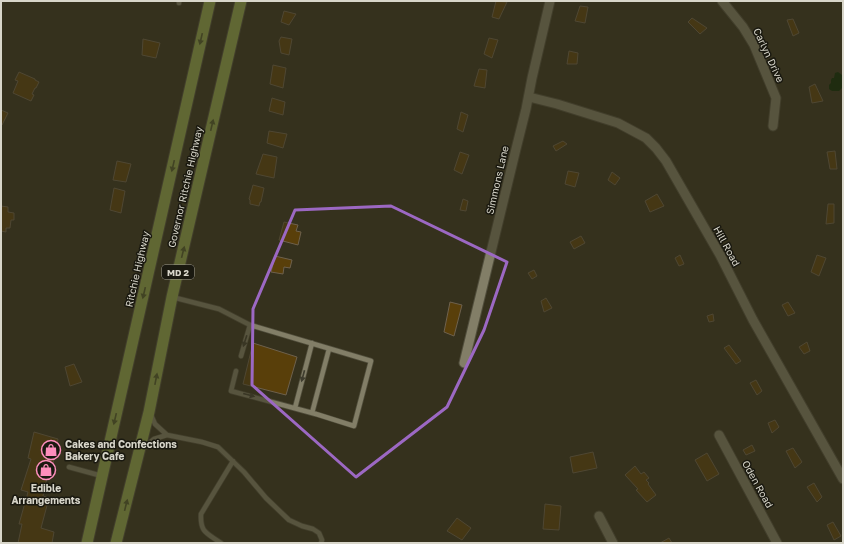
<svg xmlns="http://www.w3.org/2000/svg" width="844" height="544" font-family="'Golos Text',sans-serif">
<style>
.water{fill:#052702}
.building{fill:#593f0a;stroke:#6e614d}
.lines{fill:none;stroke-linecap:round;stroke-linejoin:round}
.service-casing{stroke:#514e3c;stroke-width:6}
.minor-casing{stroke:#514e3c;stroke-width:11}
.trunk-casing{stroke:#514e3c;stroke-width:13}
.service{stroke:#827e67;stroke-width:4.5}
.minor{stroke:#827e67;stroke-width:9}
.trunk{stroke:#95a84e;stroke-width:11}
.oneway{fill:#51592c}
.oneway2{fill:#3e3c2e}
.marked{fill:none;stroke:#9c68c3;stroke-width:3;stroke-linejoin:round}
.labels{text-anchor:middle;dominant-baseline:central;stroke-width:3;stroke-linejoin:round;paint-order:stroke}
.shield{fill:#1a1910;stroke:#9f9d92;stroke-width:1}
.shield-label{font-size:9px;font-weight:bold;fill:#d8d6ca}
.street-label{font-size:10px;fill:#d8d6ca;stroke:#1a1910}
.poi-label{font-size:10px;font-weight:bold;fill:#d8d6ca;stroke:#1a1910;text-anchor:start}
</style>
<rect width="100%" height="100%" fill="#35311d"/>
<path class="water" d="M838,72L842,75L843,87L839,91H832L829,89V85L831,83V80L832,78H834L835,73Z"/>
<path class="building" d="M496,1L507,2L499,19L492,17Z
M580,6L588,7L585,23L575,21Z
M284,11L296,14L289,25L281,22Z
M692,18L707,28L700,34L688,22Z
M793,19L799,33L793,36L787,20Z
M281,37L292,39L289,55L281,53L279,41Z
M489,38L498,40L492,58L484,54Z
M143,39L160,43L156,58L142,55Z
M569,51L578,53L577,64H567Z
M273,65L286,68L283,88L270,84Z
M479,69L487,70L485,88L474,86Z
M19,72L35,79V80L39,82L36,88H35L32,94L34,95L31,101L13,93L18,81L15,80Z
M815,84L823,101L812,103L809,87Z
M272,98L285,102L283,115L269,111Z
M1,110L8,113L2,125L1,124Z
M461,112L468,115L463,132L457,129Z
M269,131L287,134L283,148L267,143Z
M563,141L567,144L556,151L553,146Z
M835,151L837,169H830L827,152Z
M460,152L469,155L462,174L454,170Z
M263,154L277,157L274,178L256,174Z
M117,161L131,164L126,182L113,180Z
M568,171L579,173L575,187L565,184Z
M612,172L620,178L615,185L608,180Z
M253,185L264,188L261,202H260L259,206L250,204V200L249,199Z
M114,188L125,191L121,213L110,210Z
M657,194L664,206L650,212L645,201Z
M463,199L468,201L466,211L460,210Z
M828,204H834V223L826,224Z
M1,206L8,207V212L14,213V220H11L10,228H6V232L1,231Z
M284,222L298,225L296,231L301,232L298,245L279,240Z
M581,236L585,243L574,249L570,242Z
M680,255L684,264L679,266L675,258Z
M817,255L826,258L819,276L811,272Z
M275,256L292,260L290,268L284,267L283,274L271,272Z
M534,270L537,276L532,279L528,273Z
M546,298L552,308L544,312L541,301Z
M450,302L462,305L454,336L444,332Z
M788,302L795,313L788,316L782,305Z
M713,314L714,321L709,322L707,316Z
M807,342L810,351L804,354L799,347Z
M253,343L297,357L286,395L243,384Z
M729,345L741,361L736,364L724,348Z
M74,364L82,382L70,386L65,367Z
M756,380L762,391L757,395L750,383Z
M775,420L779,427L772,433L768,423Z
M34,432L58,439L53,464H50L43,496L49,498L41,528L54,532L52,543H18L22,524H19L28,492L21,490L31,459L28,458Z
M752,445L755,451L746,455L743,450Z
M793,448L802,462L795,468L786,451Z
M593,452L597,468L573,473L570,457Z
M707,453L719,474L707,481L695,460Z
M635,466L641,474L644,472L649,478L646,480L649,483L648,484L656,495L647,502L636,490L638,489L625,475Z
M814,483L822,497L817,502L807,487Z
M545,504L561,506L559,530L543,529Z
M457,518L471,528L462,540L447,531Z
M833,522L841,536L834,540L827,525Z
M669,538L672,543H660Z"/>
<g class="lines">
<defs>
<path id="service" d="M179,3V1
M172,297L219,309L250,325L371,361L354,426L316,414L231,391L236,371
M241,356L250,325
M295,408L312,343
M312,413L329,349
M151,415L155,424L167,435L202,442L218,447L244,472L266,498L289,520L302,526L313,529L319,533L322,540L321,543
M143,448L154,439L167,435
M69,467L102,476
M221,543C207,533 200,533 201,514L233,461"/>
<path id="minor" d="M722,1L743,27L754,45L776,98L773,126
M529,97L557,104L618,123L646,138L656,148L666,161L720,255L753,320L843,479
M464,363L516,149L526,109L532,78L550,1
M719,435L777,543
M599,516L613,543"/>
<path id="trunk" d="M87,543L210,1
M116,543L149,412L172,297L241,1"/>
</defs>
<use href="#service" class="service-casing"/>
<use href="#minor" class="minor-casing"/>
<use href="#trunk" class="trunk-casing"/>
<use href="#service" class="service"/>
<use href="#minor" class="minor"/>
<use href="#trunk" class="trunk"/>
</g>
<defs><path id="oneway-solid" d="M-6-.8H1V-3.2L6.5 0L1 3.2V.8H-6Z"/></defs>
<g class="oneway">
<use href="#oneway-solid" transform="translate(201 39) rotate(103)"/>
<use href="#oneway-solid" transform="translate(212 125) rotate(-77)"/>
<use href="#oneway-solid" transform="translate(173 166) rotate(103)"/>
<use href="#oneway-solid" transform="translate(183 252) rotate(-76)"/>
<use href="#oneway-solid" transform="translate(144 293) rotate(103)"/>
<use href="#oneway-solid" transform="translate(156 379) rotate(-79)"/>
<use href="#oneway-solid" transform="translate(115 419) rotate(103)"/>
<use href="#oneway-solid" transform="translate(126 505) rotate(-76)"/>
</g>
<g class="oneway2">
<use href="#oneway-solid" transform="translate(245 341) rotate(108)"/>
<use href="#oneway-solid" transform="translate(303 376) rotate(105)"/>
<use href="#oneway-solid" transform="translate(249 395) rotate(15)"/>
</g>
<path d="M0 0H844V544H0ZM391,206L507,262L484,330L447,407L356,477L252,385L253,309L295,210Z" fill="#35311d" fill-opacity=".55" fill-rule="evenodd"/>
<path class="marked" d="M391,206L507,262L484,330L447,407L356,477L252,385L253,309L295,210Z"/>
<defs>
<symbol id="shop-ring" viewBox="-11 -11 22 22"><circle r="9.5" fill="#1a1910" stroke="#fe8ebc" stroke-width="1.5"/><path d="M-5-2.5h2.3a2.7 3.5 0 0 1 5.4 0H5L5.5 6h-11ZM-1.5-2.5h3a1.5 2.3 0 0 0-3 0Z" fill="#fe8ebc"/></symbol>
</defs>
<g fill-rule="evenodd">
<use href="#shop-ring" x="40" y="439" width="22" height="22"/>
<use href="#shop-ring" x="35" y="459" width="22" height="22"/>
</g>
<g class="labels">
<rect class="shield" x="162" y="265" width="32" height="14" rx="3"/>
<g class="shield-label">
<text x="178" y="272">MD 2</text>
</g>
<g class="street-label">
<text transform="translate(769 55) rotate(65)">Carlyn Drive</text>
<text transform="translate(497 180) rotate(-77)">Simmons Lane</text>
<text transform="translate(185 187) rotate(-77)">Governor Ritchie Highway</text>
<text transform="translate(727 246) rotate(61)">Hill Road</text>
<text transform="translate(137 269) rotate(-77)">Ritchie Highway</text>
<text transform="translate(758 484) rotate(61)">Oden Road</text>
</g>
<g class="poi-label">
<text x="65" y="444">Cakes and Confections<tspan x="65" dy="12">Bakery Cafe</tspan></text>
<text x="46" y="488" text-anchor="middle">Edible<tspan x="46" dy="12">Arrangements</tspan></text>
</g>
</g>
<rect width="844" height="544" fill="none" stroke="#d8d6ca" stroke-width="4"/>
</svg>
